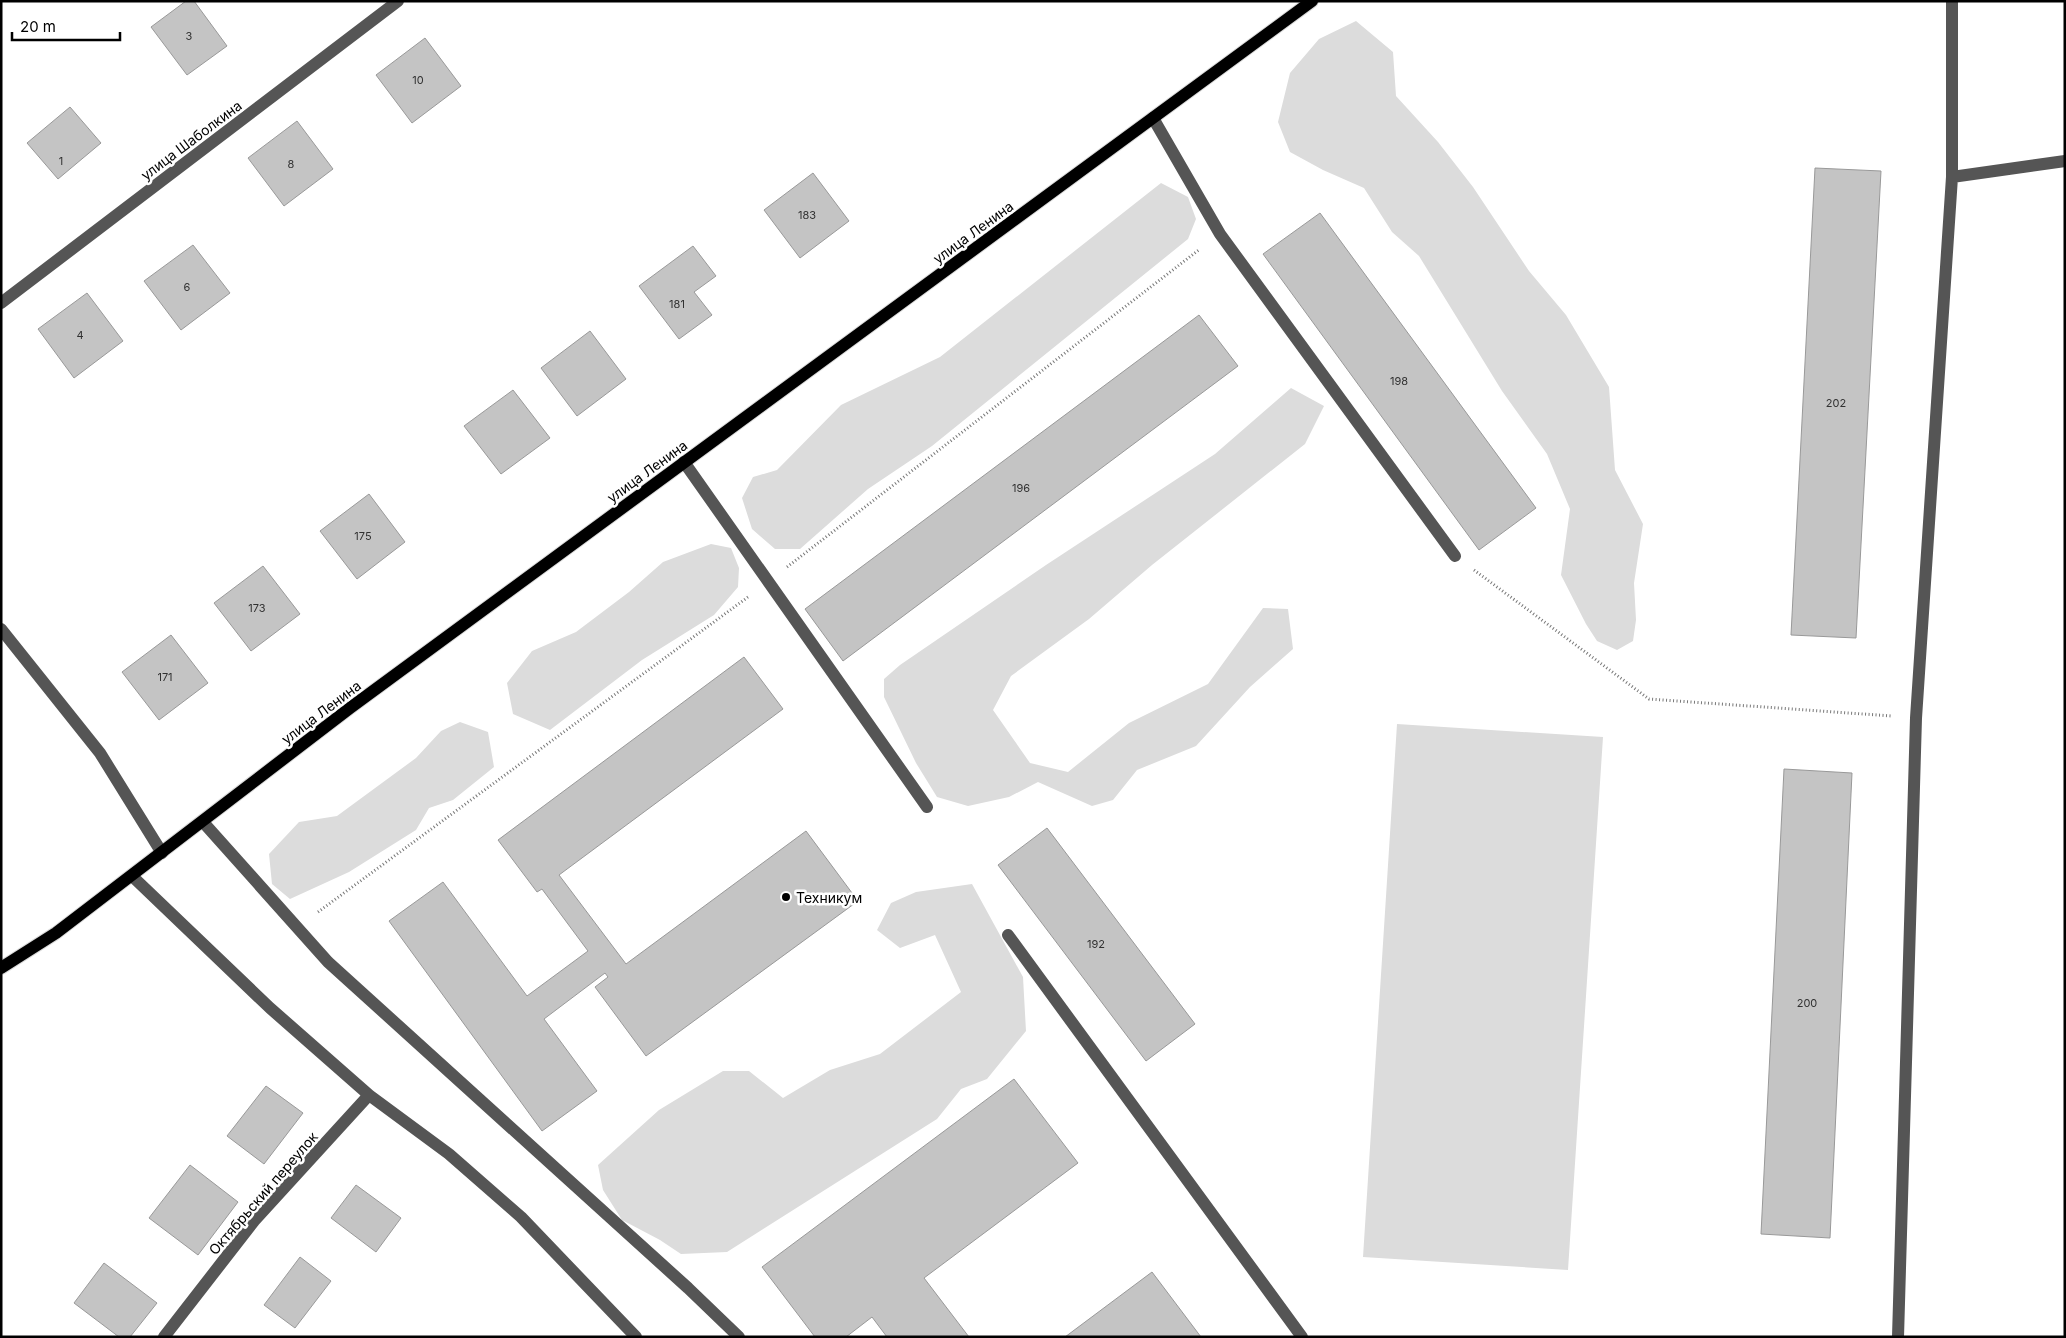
<svg xmlns="http://www.w3.org/2000/svg" width="2066" height="1338" font-family="Inter,sans-serif">
<style>
.green{fill:#dcdcdc}
.building{fill:#c4c4c4;stroke:#999}
.lines{fill:none;stroke-linecap:round;stroke-linejoin:round}
.major-casing{stroke:#dbdbdb;stroke-width:14}
.path{stroke:#777;stroke-width:3;stroke-dasharray:1 2.5;stroke-linecap:butt}
.minor{stroke:#555;stroke-width:12}
.major{stroke:#000;stroke-width:12}
.poi-dot{fill:#000;stroke:#fff;stroke-width:2}
.labels{text-anchor:middle;dominant-baseline:central;stroke-width:5;stroke-linejoin:round;paint-order:stroke}
.number-label{font-size:11px;fill:#313131}
.street-label{font-size:14px;fill:#000;stroke:#fff}
.poi-label{font-size:14px;fill:#000;stroke:#fff;text-anchor:start}
</style>
<rect width="100%" height="100%" fill="#fff"/>
<path class="green" d="M1356,21L1393,52L1396,96L1438,142L1473,187L1529,271L1566,315L1609,387L1615,470L1643,524L1634,583L1636,620L1633,641L1617,650L1597,641L1586,624L1561,575L1570,509L1547,454L1502,391L1419,256L1392,232L1364,188L1323,170L1290,152L1278,122L1290,73L1319,39Z
M1161,183L1188,197L1196,219L1188,239L932,446L868,489L800,549H775L752,529L742,498L753,477L777,470L841,405L940,357Z
M1291,388L1324,406L1305,444L1152,565L1089,619L1011,676L993,710L1030,763L1068,772L1129,723L1208,684L1263,608L1288,609L1293,649L1250,687L1196,746L1137,770L1113,800L1092,806L1038,782L1009,797L968,806L937,797L916,763L884,697V679L900,665L1046,565L1215,454Z
M711,544L731,548L739,568L738,587L714,615L642,660L550,730L513,714L507,683L532,651L576,632L629,592L663,562Z
M460,722L488,732L494,767L453,800L429,808L416,830L349,872L290,899L272,884L269,854L299,822L337,816L416,758L441,731Z
M1397,724L1603,737L1568,1270L1363,1257Z
M972,884L1023,977L1026,1031L987,1079L961,1089L937,1119L727,1252L681,1254L660,1240L622,1220L603,1190L598,1165L659,1110L723,1071H749L783,1098L830,1070L880,1054L961,992L935,935L900,948L877,930L891,903L916,892Z"/>
<path class="building" d="M186,1H194L227,46L187,75L151,27Z
M425,38L461,86L412,123L376,75Z
M70,107L101,143L58,179L27,143Z
M297,121L333,169L284,206L248,158Z
M1815,168L1881,171L1856,638L1791,635Z
M813,173L849,221L800,258L764,210Z
M1320,213L1536,508L1479,550L1263,254Z
M193,245L230,293L181,330L144,281Z
M693,246L716,276L694,292L712,315L679,339L639,286Z
M87,293L123,341L74,378L38,329Z
M1199,315L1238,366L843,661L805,609Z
M590,331L626,379L577,416L541,368Z
M513,390L550,438L501,474L464,426Z
M369,494L405,542L357,579L320,531Z
M263,566L300,614L251,651L214,603Z
M171,635L208,683L159,720L122,672Z
M744,657L783,709L559,875L626,964L806,831L858,901L646,1056L595,987L608,977L605,973L544,1019L597,1091L542,1131L389,921L443,882L527,996L588,951L542,889L537,892L498,840Z
M1784,769L1852,773L1830,1238L1761,1234Z
M1047,828L1195,1024L1146,1061L998,865Z
M1014,1079L1078,1163L924,1278L969,1337H887L872,1317L846,1337H815L762,1267Z
M266,1086L303,1113L264,1164L227,1136Z
M190,1165L238,1202L198,1255L149,1218Z
M356,1185L401,1218L376,1252L331,1218Z
M300,1257L331,1281L295,1328L264,1305Z
M104,1263L157,1303L130,1337H119L74,1303Z
M1152,1272L1201,1337H1065Z"/>
<g class="lines">
<defs>
<path id="major" d="M1,968L56,933L350,708L1312,1"/>
</defs>
<use href="#major" class="major-casing"/>
<path class="path" d="M787,567L1200,249
M1474,570L1649,699L1892,716
M318,912L748,597"/>
<path class="minor" d="M1952,1V177L2065,161
M1153,118L1220,234L1455,556
M1,303L398,1
M684,462L927,807
M1,629L100,753L162,853
M203,822L328,962L688,1288L739,1337
M132,876L270,1008L369,1095L449,1154L521,1217L636,1337
M1008,935L1302,1337
M164,1337L254,1221L369,1095
M1898,1337L1916,718L1952,177"/>
<use href="#major" class="major"/>
</g>
<circle class="poi-dot" cx="786" cy="897" r="5"/>
<g class="labels">
<g class="number-label">
<text x="189" y="36">3</text>
<text x="418" y="80">10</text>
<text x="61" y="161">1</text>
<text x="291" y="164">8</text>
<text x="807" y="215">183</text>
<text x="187" y="287">6</text>
<text x="677" y="304">181</text>
<text x="80" y="335">4</text>
<text x="1399" y="381">198</text>
<text x="1836" y="403">202</text>
<text x="1021" y="488">196</text>
<text x="363" y="536">175</text>
<text x="257" y="608">173</text>
<text x="165" y="677">171</text>
<text x="1096" y="944">192</text>
<text x="1807" y="1003">200</text>
</g>
<g class="street-label">
<text transform="translate(191 140) rotate(-37)">улица Шаболкина</text>
<text transform="translate(973 232) rotate(-36)">улица Ленина</text>
<text transform="translate(647 471) rotate(-36)">улица Ленина</text>
<text transform="translate(321 712) rotate(-37)">улица Ленина</text>
<text transform="translate(263 1193) rotate(-49)">Октябрьский переулок</text>
</g>
<g class="poi-label">
<text x="796" y="897">Техникум</text>
</g>
</g>
<rect width="2066" height="1338" fill="none" stroke="#000000" stroke-width="5"/>
<path d="M12 32v8h108v-8" fill="none" stroke="#000000" stroke-width="2.5"/>
<text x="20" y="32" font-size="15" fill="#000000" stroke="#ffffff" stroke-width="4" paint-order="stroke">20 m</text>
</svg>
